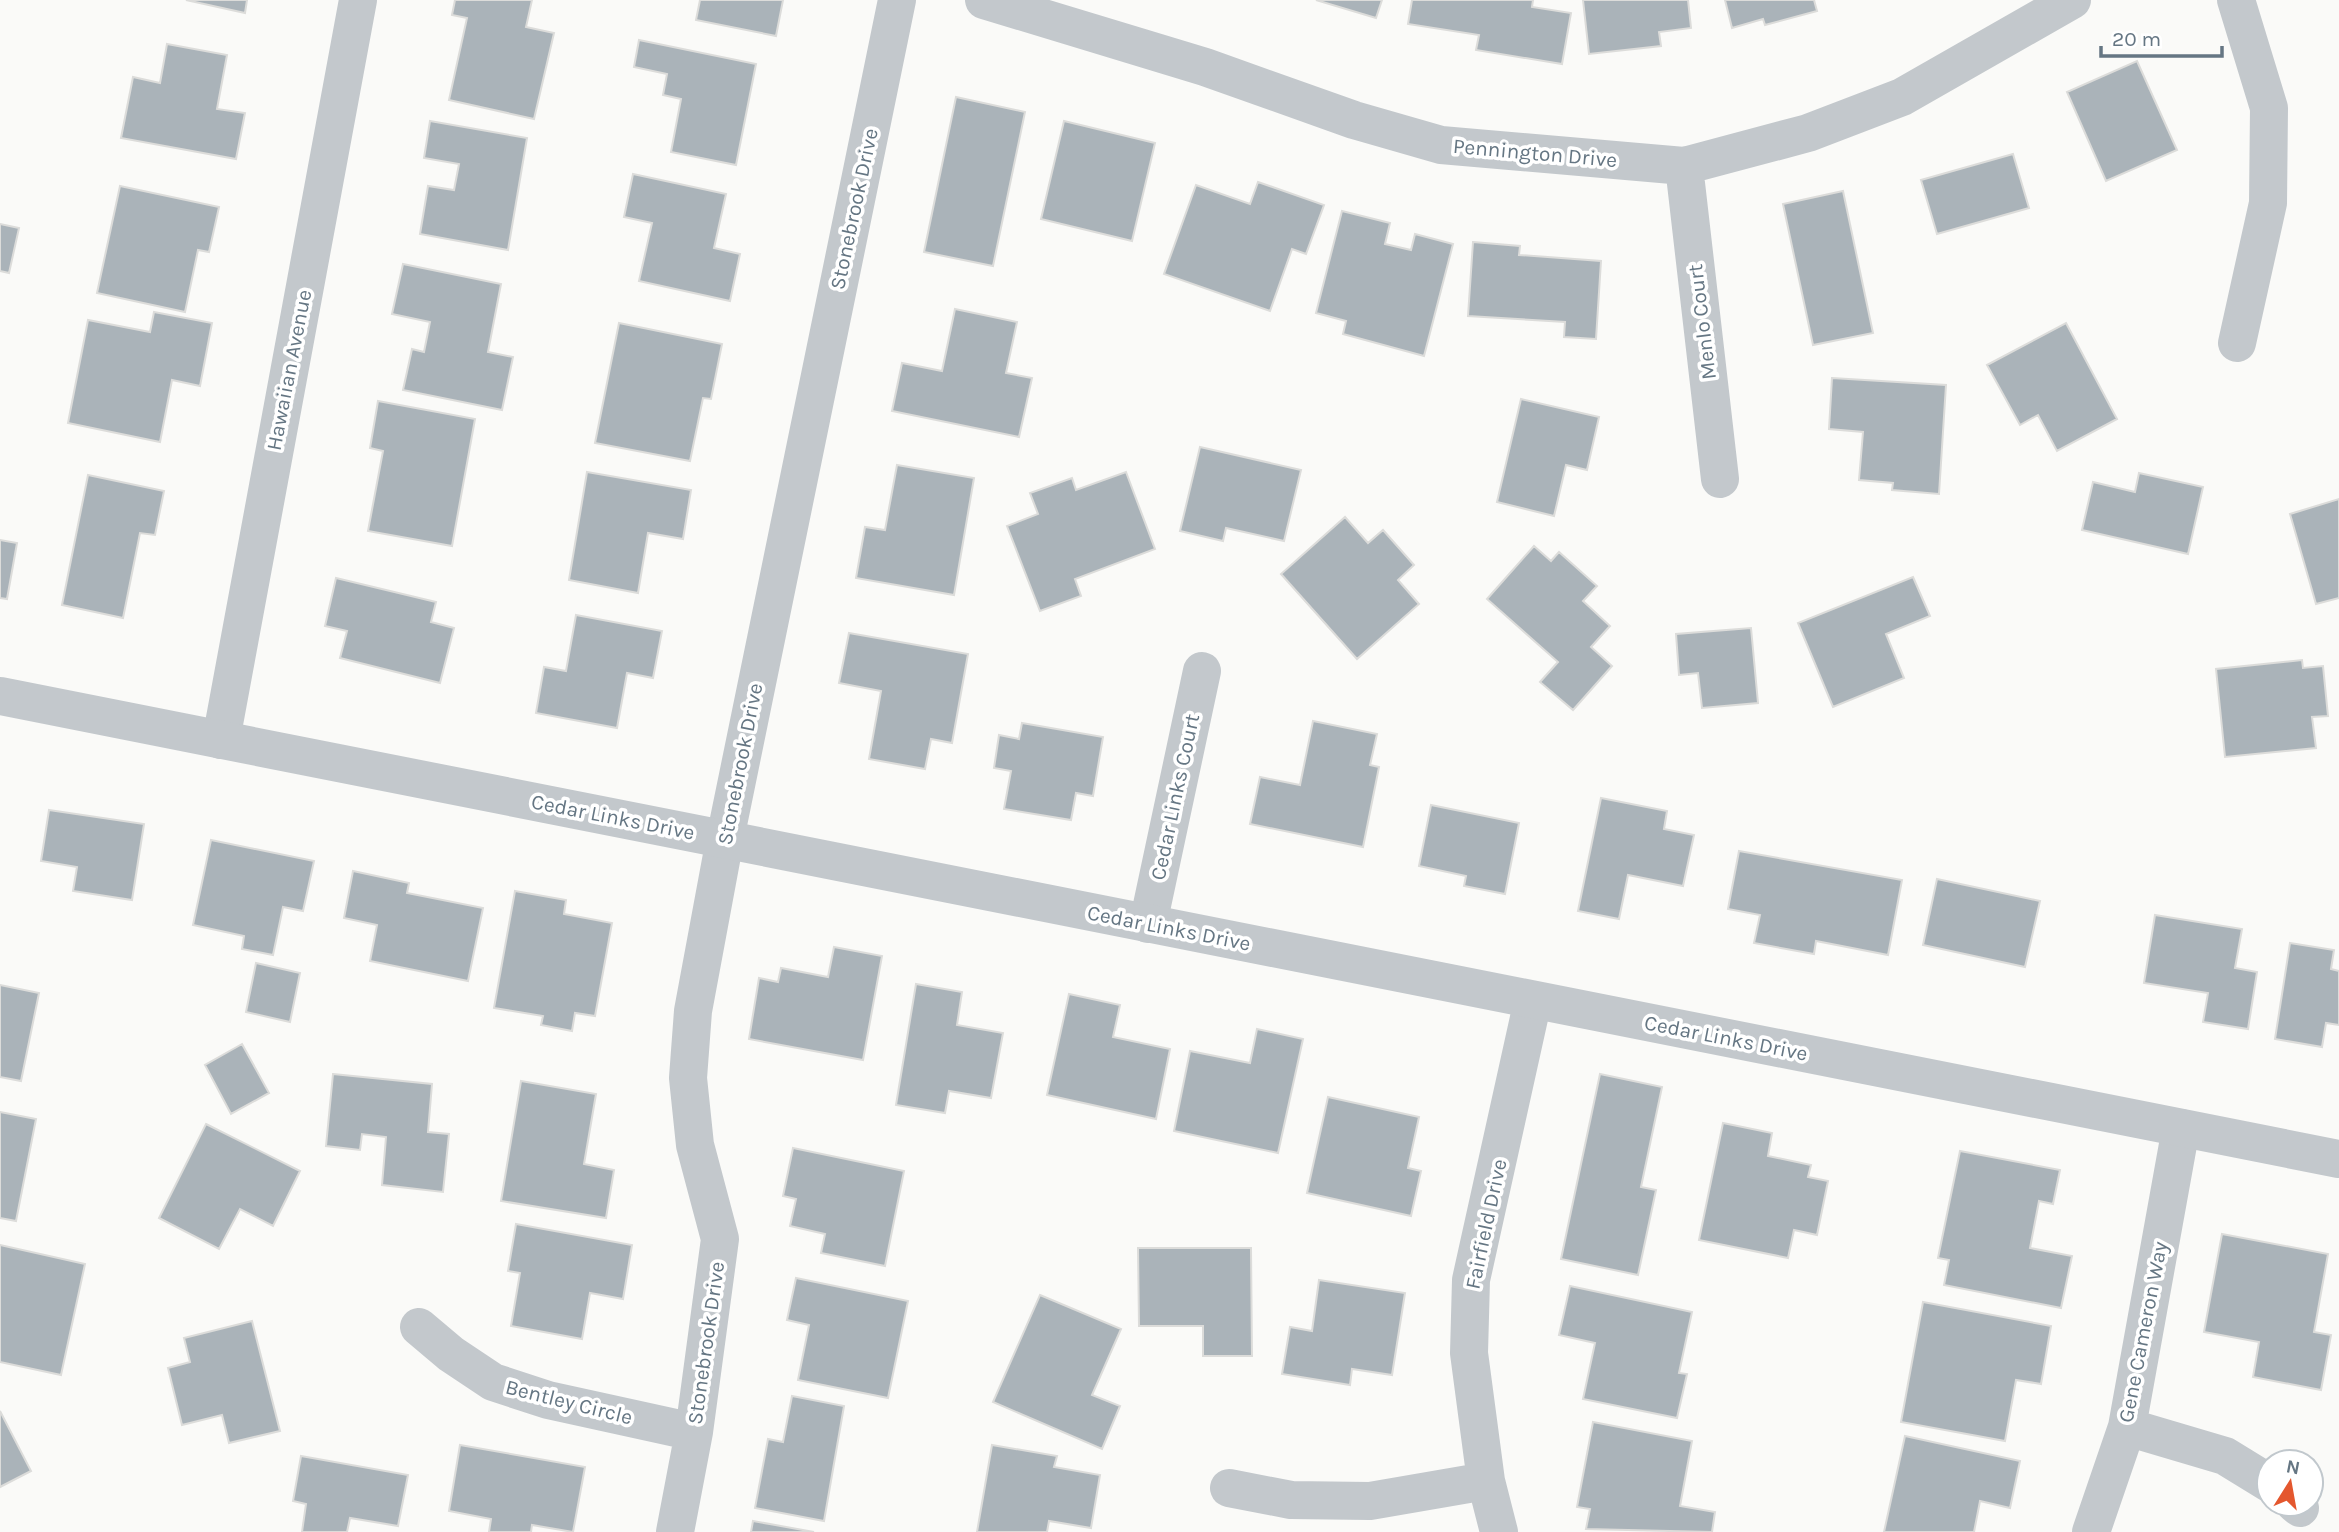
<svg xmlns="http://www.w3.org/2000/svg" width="2339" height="1532" font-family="Karla,sans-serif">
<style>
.building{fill:#aab3b9;stroke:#dcdcda;stroke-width:2}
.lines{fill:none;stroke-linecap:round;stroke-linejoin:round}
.minor{stroke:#c3c8cc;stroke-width:38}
.tertiary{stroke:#c3c8cc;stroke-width:38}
.labels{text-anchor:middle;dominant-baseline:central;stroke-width:7;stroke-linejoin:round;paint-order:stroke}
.street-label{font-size:21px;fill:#657683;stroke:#fff}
</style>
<rect width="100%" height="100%" fill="#fafaf8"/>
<path class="building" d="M186,0H247L245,13Z
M455,0H532L526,27L554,33L534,119L449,100L467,18L452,15Z
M700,0H783L776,36L696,20Z
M1316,0H1382L1376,18Z
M1412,0H1533L1532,7L1571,13L1562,64L1476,50L1479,35L1408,24Z
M1583,0H1688L1691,28L1659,32L1661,46L1589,54Z
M1725,0H1814L1817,11L1765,25L1763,19L1732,28Z
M639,40L756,64L736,165L671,152L681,99L663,95L667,74L634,67Z
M167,44L227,55L217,109L245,113L236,159L121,138L133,77L160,83Z
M2137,61L2177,150L2106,181L2067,92Z
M956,97L1025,112L993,266L924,252Z
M430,121L527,138L508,250L420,234L428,186L454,190L459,164L424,158Z
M1064,121L1155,143L1132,241L1041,219Z
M2013,154L2029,208L1937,234L1921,180Z
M633,174L726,194L714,248L740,254L730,301L639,281L652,223L624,217Z
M1258,182L1324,205L1306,254L1292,249L1270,311L1164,274L1196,185L1250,204Z
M120,186L219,207L209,252L198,250L185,312L97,293Z
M1843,191L1873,333L1813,345L1783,204Z
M1342,211L1390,223L1385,244L1411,250L1415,234L1453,244L1424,356L1343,334L1346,321L1316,313Z
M0,224L19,228L9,273L0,271Z
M1473,242L1520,246L1519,255L1601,261L1596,339L1564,337L1565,322L1468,316Z
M403,264L501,284L488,352L513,357L502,410L403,390L412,349L424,352L430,322L392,314Z
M955,309L1017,322L1006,373L1032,378L1019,437L892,411L902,363L942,371Z
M154,312L212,323L200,386L172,380L160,442L68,423L88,320L150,332Z
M619,323L722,344L711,399L703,398L690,461L595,443Z
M2066,323L2117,419L2057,451L2038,415L2020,425L1987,365Z
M1832,378L1946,385L1939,494L1892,490L1893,483L1859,480L1863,432L1829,429Z
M1521,399L1599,417L1587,470L1566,465L1554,516L1497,502Z
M378,401L475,419L452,546L368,531L383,451L370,448Z
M1200,447L1301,470L1284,541L1226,528L1223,541L1180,531Z
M897,465L974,478L954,595L856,578L865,527L885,530Z
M587,472L691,490L683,539L648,533L638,593L569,580Z
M1126,472L1155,549L1075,579L1081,596L1040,611L1007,526L1038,514L1030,493L1072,478L1076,490Z
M2139,473L2203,487L2188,554L2082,530L2093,482L2135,492Z
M88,475L164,491L155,535L140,533L123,618L62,605Z
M2339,499V598L2316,604L2290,514Z
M1345,517L1368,543L1383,530L1414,565L1398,580L1419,604L1357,659L1281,574Z
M0,540L17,543L7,599L0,598Z
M1534,546L1551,561L1559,552L1597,586L1583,601L1610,626L1591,647L1612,666L1573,710L1540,682L1558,662L1487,599Z
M1913,577L1930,616L1886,634L1904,678L1833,707L1798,623Z
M336,578L436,602L431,622L454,628L440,683L340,658L347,631L325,626Z
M576,615L662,631L653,678L627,673L617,728L536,713L544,667L566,671Z
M1751,628L1758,703L1702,708L1698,673L1679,675L1676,634Z
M849,633L968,654L952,743L931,739L925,769L869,759L881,691L839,683Z
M2302,660L2303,668L2323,666L2328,716L2312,717L2316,748L2225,757L2216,669Z
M1313,721L1377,734L1370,765L1379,767L1363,847L1250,824L1260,777L1300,785Z
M1022,723L1103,737L1093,796L1076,793L1071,820L1004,809L1011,771L994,768L999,735L1019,739Z
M1601,798L1667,811L1664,829L1694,835L1683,886L1628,875L1619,919L1578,911Z
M1431,805L1519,823L1505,894L1464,886L1466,876L1419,866Z
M49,810L144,824L132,900L73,891L77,867L41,861Z
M211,840L314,861L303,911L283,907L273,955L242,949L244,936L193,925Z
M1739,851L1902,880L1888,955L1816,941L1814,954L1754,943L1760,915L1728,909Z
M353,871L409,883L407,893L483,908L468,981L370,961L377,925L344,918Z
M1937,879L2040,901L2025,967L1923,945Z
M515,891L566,900L564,914L612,923L595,1016L575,1013L572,1031L541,1025L543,1016L494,1008Z
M2155,915L2242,929L2235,968L2257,972L2248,1029L2203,1022L2208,993L2144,983Z
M2290,943L2334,950L2331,969L2339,971V1025L2326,1023L2322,1047L2275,1039Z
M834,947L882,956L863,1060L749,1039L759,978L778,982L781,968L828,977Z
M256,963L300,973L290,1022L246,1012Z
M916,984L962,992L957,1025L1003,1033L991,1098L949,1091L945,1113L896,1105Z
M0,985L39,993L21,1081L0,1077Z
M1069,994L1120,1005L1113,1037L1170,1049L1156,1119L1047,1095Z
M1257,1029L1303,1039L1278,1153L1174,1131L1190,1051L1250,1063Z
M242,1044L269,1093L231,1114L205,1065Z
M333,1074L432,1084L428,1132L449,1134L443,1192L382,1185L386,1137L362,1134L360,1150L326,1146Z
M1600,1074L1662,1087L1641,1187L1656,1190L1638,1275L1561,1259Z
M521,1081L596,1094L584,1164L614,1170L606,1218L501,1201Z
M1328,1097L1419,1117L1408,1168L1421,1171L1411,1216L1307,1193Z
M0,1112L36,1119L16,1221L0,1218Z
M1723,1123L1772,1133L1768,1156L1811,1165L1808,1177L1828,1181L1817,1235L1794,1230L1788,1258L1699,1240Z
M206,1124L300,1171L273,1226L240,1209L219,1249L159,1218Z
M793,1148L904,1171L885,1266L821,1253L825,1234L790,1226L796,1199L783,1196Z
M1960,1151L2060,1170L2053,1204L2039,1201L2030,1248L2072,1256L2061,1308L1944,1285L1949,1260L1938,1258Z
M516,1224L632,1245L623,1299L590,1293L582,1339L511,1326L520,1273L508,1271Z
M2222,1234L2328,1254L2314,1332L2331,1335L2321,1390L2253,1377L2259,1342L2204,1332Z
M0,1245L85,1264L61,1375L0,1362Z
M1138,1248H1251L1252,1356H1203V1326H1139Z
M796,1278L908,1301L888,1398L798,1380L809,1325L787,1320Z
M1319,1280L1405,1293L1392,1375L1352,1369L1350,1385L1282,1374L1290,1327L1312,1331Z
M1570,1286L1692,1312L1679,1373L1687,1374L1677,1418L1583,1399L1595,1343L1559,1335Z
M1040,1295L1121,1329L1092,1395L1120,1406L1102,1449L993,1402Z
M1923,1302L2051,1326L2041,1384L2016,1380L2005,1441L1901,1422Z
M252,1321L280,1431L229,1443L222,1415L182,1425L168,1368L190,1362L184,1338Z
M792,1396L844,1406L824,1521L755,1508L768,1439L783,1442Z
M0,1411L31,1471L0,1487Z
M1593,1422L1692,1441L1680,1506L1715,1512L1712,1532L1586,1529L1590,1509L1577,1507Z
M1905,1436L2020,1461L2010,1508L1980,1501L1974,1532H1884Z
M460,1445L585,1467L573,1532L532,1525L531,1532H489L491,1519L449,1511Z
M992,1445L1057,1456L1054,1467L1100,1475L1091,1528L1049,1521L1047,1532H977Z
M301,1456L408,1475L398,1526L350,1518L347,1532H302L306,1504L293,1501Z
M753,1521L814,1532H751Z"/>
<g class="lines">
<path class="minor" d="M984,0L1205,67L1354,120L1441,145L1684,166L1808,133L1902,97L2072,0
M2236,0L2269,108L2268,203L2237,343
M1684,166L1720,479
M221,740L358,0
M1148,924L1202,671
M419,1327L451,1354L493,1382L548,1400L694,1432
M2127,1427L2225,1456L2269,1483
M1229,1488L1291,1500L1370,1501L1486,1481
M2295,1504L2300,1508
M675,1532L694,1432L720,1239L695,1145L688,1078L693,1011L725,839L897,0
M1499,1532L1486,1481L1469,1353L1471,1280L1533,1000
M2091,1532L2127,1427L2181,1128"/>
<path class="tertiary" d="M0,696L2339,1159"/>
</g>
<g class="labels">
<g class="street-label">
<text transform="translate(1535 153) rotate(5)">Pennington Drive</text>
<text transform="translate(854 209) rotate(-78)">Stonebrook Drive</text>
<text transform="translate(1702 322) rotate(-97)">Menlo Court</text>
<text transform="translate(289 370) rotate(-79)">Hawaiian Avenue</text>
<text transform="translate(740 764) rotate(-79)">Stonebrook Drive</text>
<text transform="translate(1175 797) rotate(-78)">Cedar Links Court</text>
<text transform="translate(613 817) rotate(11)">Cedar Links Drive</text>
<text transform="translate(1169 928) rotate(11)">Cedar Links Drive</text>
<text transform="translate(1726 1038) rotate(11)">Cedar Links Drive</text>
<text transform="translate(1486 1224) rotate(-78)">Fairfield Drive</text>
<text transform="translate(2143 1332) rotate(-79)">Gene Cameron Way</text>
<text transform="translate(706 1343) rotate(-82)">Stonebrook Drive</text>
<text transform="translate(569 1402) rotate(14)">Bentley Circle</text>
</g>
</g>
<g transform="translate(2290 1483) rotate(11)"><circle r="33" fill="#ffffff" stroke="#c1c8cd" stroke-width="2"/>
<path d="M0-5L12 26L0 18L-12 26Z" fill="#e4572e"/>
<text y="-10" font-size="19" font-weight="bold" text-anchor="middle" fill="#657683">N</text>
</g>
<path d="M2101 46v10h121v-10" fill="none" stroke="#657683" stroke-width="3.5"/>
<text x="2112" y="46" font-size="21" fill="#657683" stroke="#ffffff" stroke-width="5" paint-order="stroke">20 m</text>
</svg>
